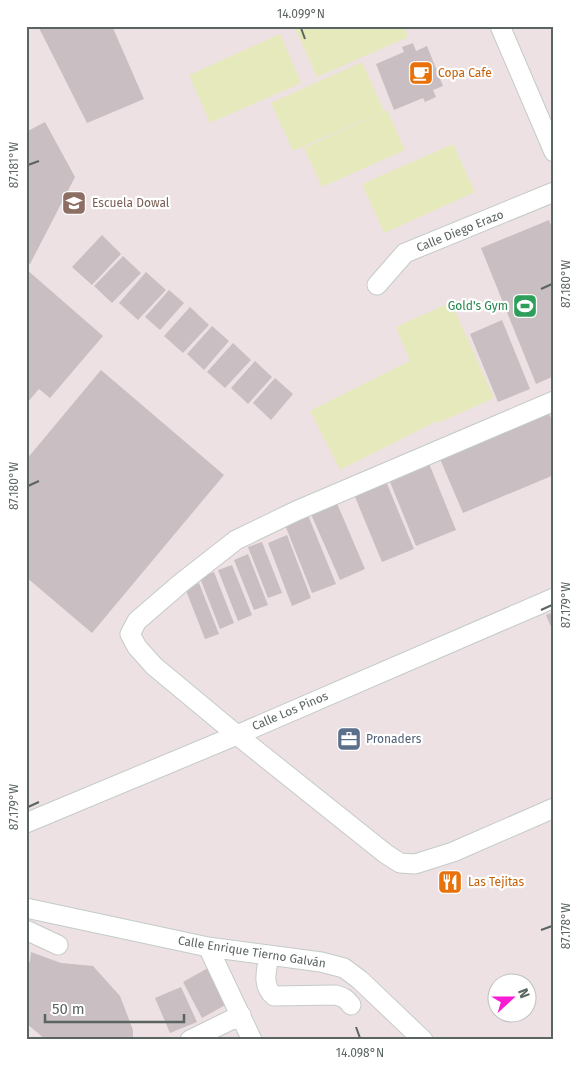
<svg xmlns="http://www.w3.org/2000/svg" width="580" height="1066" font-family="'Fira Sans',sans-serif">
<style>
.green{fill:#e5e9bb}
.building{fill:#c9bec1}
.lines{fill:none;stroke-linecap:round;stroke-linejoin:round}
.street-casing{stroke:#c3cbc9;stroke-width:21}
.street{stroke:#fff;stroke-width:19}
.ticks{fill:none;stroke:#5a6460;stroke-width:2}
.labels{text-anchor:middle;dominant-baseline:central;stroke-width:4.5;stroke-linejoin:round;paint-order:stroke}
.food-label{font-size:12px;fill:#c56008;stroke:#fff;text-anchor:start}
.education-label{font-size:12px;fill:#785e54;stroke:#fff;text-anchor:start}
.street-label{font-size:12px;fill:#5a6460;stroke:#fff}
.leisure-label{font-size:12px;fill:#27864d;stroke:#fff;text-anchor:end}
.service-label{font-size:12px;fill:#4e5e75;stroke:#fff;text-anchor:start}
.neatline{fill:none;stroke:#5a6460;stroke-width:2}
.ticks-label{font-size:12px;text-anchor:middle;fill:#5a6460}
</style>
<rect width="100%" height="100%" fill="#eee1e3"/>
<path class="green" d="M294,26H404L408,37L317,77Z
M280,34L301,83L210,123L189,75Z
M362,62L384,111L293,151L271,103Z
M387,110L405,150L322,187L304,148Z
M453,144L475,192L384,233L362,184Z
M451,302L494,398L438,423L437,421L340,470L310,411L410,361L396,327Z"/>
<path class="building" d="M38,26H112L144,99L87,123Z
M413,43L416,51L427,46L443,86L433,90L436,97L425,102L423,98L394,110L376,64L404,52L402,47Z
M45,122L75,177L30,264L26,262V132Z
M549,220L554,232V376L536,384L481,248Z
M102,235L121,254L92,285L72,267Z
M123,256L141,273L112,303L94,286Z
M26,269L103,336L50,398L39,389L26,404Z
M146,272L166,290L138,320L119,303Z
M169,290L184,303L160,330L145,317Z
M190,307L209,325L183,353L164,336Z
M502,320L530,389L498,402L470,334Z
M212,326L229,341L204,370L187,354Z
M233,343L251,360L225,388L207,372Z
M255,361L272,377L248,404L231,388Z
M101,370L224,475L92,633L26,577V460Z
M275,378L293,394L271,420L253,403Z
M549,414L554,424V475L463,513L440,459Z
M428,461L456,530L416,546L388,477Z
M385,479L414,549L382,562L353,492Z
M336,501L365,569L340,580L310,512Z
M308,515L336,584L312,593L285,525Z
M287,535L311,598L292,606L268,543Z
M262,542L282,593L268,598L248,547Z
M248,554L268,605L254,610L234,560Z
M232,565L252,615L238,621L218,570Z
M214,572L234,623L220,629L200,578Z
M199,583L219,634L205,639L185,588Z
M554,612V634L546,615Z
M31,952L61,963L93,966L120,996L133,1030V1040H46L26,1023V967L30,961Z
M208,968L227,1004L202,1018L183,982Z
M181,987L197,1022L170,1033L155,998Z"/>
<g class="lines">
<defs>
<path id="street" d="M500,26L554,152
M377,285L405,253L554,192
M554,401L296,511L236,540L181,583L137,621L130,634L137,647L154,666L237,735L386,854L400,863L415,864L453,852L554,808
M26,823L237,735L554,598
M26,908L208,947L321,962L344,968L360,980L423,1040
M26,930L58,945
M208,947L252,1040
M269,955C267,970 261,985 274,996L336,995C343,997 347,999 351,1005
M190,1040L241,1015"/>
</defs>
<use href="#street" class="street-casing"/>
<use href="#street" class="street"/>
</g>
<path class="ticks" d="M301,28L305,39M28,165L39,161M541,289L552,284M28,486L39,481M541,610L552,605M28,807L39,802M541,930L552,926M356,1027L360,1038"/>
<defs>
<symbol id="cafe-square" viewBox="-11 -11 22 22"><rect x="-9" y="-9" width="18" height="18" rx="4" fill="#e8710a" stroke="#fff"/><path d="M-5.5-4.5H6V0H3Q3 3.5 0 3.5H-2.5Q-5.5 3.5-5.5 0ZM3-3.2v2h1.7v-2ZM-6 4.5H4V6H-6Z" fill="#fff"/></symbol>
<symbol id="school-square" viewBox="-11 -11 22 22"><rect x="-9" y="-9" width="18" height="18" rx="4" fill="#8d6e63" stroke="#fff"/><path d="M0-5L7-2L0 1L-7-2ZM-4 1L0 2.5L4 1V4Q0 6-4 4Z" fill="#fff"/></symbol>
<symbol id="stadium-square" viewBox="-11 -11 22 22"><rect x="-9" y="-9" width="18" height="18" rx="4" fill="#2e9e5b" stroke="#fff"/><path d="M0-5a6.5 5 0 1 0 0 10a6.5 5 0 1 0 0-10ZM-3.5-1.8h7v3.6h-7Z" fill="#fff"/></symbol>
<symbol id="office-square" viewBox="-11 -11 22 22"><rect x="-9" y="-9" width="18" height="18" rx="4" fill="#5c6f8a" stroke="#fff"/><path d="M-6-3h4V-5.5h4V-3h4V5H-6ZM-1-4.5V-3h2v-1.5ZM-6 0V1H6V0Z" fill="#fff"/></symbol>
<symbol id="restaurant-square" viewBox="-11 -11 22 22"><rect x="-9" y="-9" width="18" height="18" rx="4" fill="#e8710a" stroke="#fff"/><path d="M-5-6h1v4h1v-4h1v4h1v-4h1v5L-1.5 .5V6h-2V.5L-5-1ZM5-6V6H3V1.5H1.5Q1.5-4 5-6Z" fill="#fff"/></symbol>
</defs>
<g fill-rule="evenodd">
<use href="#cafe-square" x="407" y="59" width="28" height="28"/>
<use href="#school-square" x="60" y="189" width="28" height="28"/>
<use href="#stadium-square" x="511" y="292" width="28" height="28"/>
<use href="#office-square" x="335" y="725" width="28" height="28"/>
<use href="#restaurant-square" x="436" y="868" width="28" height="28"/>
</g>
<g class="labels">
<g class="food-label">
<text x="438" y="73">Copa Cafe</text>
<text x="468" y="882">Las Tejitas</text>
</g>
<g class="education-label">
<text x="92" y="203">Escuela Dowal</text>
</g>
<g class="street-label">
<text transform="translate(460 231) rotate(-22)">Calle Diego Erazo</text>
<text transform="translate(290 711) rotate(-23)">Calle Los Pinos</text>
<text transform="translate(252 952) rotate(9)">Calle Enrique Tierno Galván</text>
</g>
<g class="leisure-label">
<text x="508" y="306">Gold's Gym</text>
</g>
<g class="service-label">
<text x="366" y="739">Pronaders</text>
</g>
</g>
<rect width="580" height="1066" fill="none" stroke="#ffffff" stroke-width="55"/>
<g transform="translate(512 998) rotate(69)"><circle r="24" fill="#ffffff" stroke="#bdc1bf"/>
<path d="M0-4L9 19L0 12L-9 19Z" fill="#f81dd4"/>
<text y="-8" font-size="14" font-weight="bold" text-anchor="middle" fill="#5a6460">N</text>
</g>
<path d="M45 1014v8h139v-8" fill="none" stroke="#5a6460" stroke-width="2.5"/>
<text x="52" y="1014" font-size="15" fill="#5a6460" stroke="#ffffff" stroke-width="4" paint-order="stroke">50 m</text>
<rect x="28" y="28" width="524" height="1010" class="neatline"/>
<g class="ticks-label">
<text x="301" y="18">14.099°N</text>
<text transform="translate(14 165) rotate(-90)" y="4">87.181°W</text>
<text transform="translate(566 284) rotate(-90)" y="4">87.180°W</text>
<text transform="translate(14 486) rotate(-90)" y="4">87.180°W</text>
<text transform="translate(566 605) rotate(-90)" y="4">87.179°W</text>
<text transform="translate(14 807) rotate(-90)" y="4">87.179°W</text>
<text transform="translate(566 926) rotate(-90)" y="4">87.178°W</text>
<text x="360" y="1057">14.098°N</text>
</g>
</svg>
